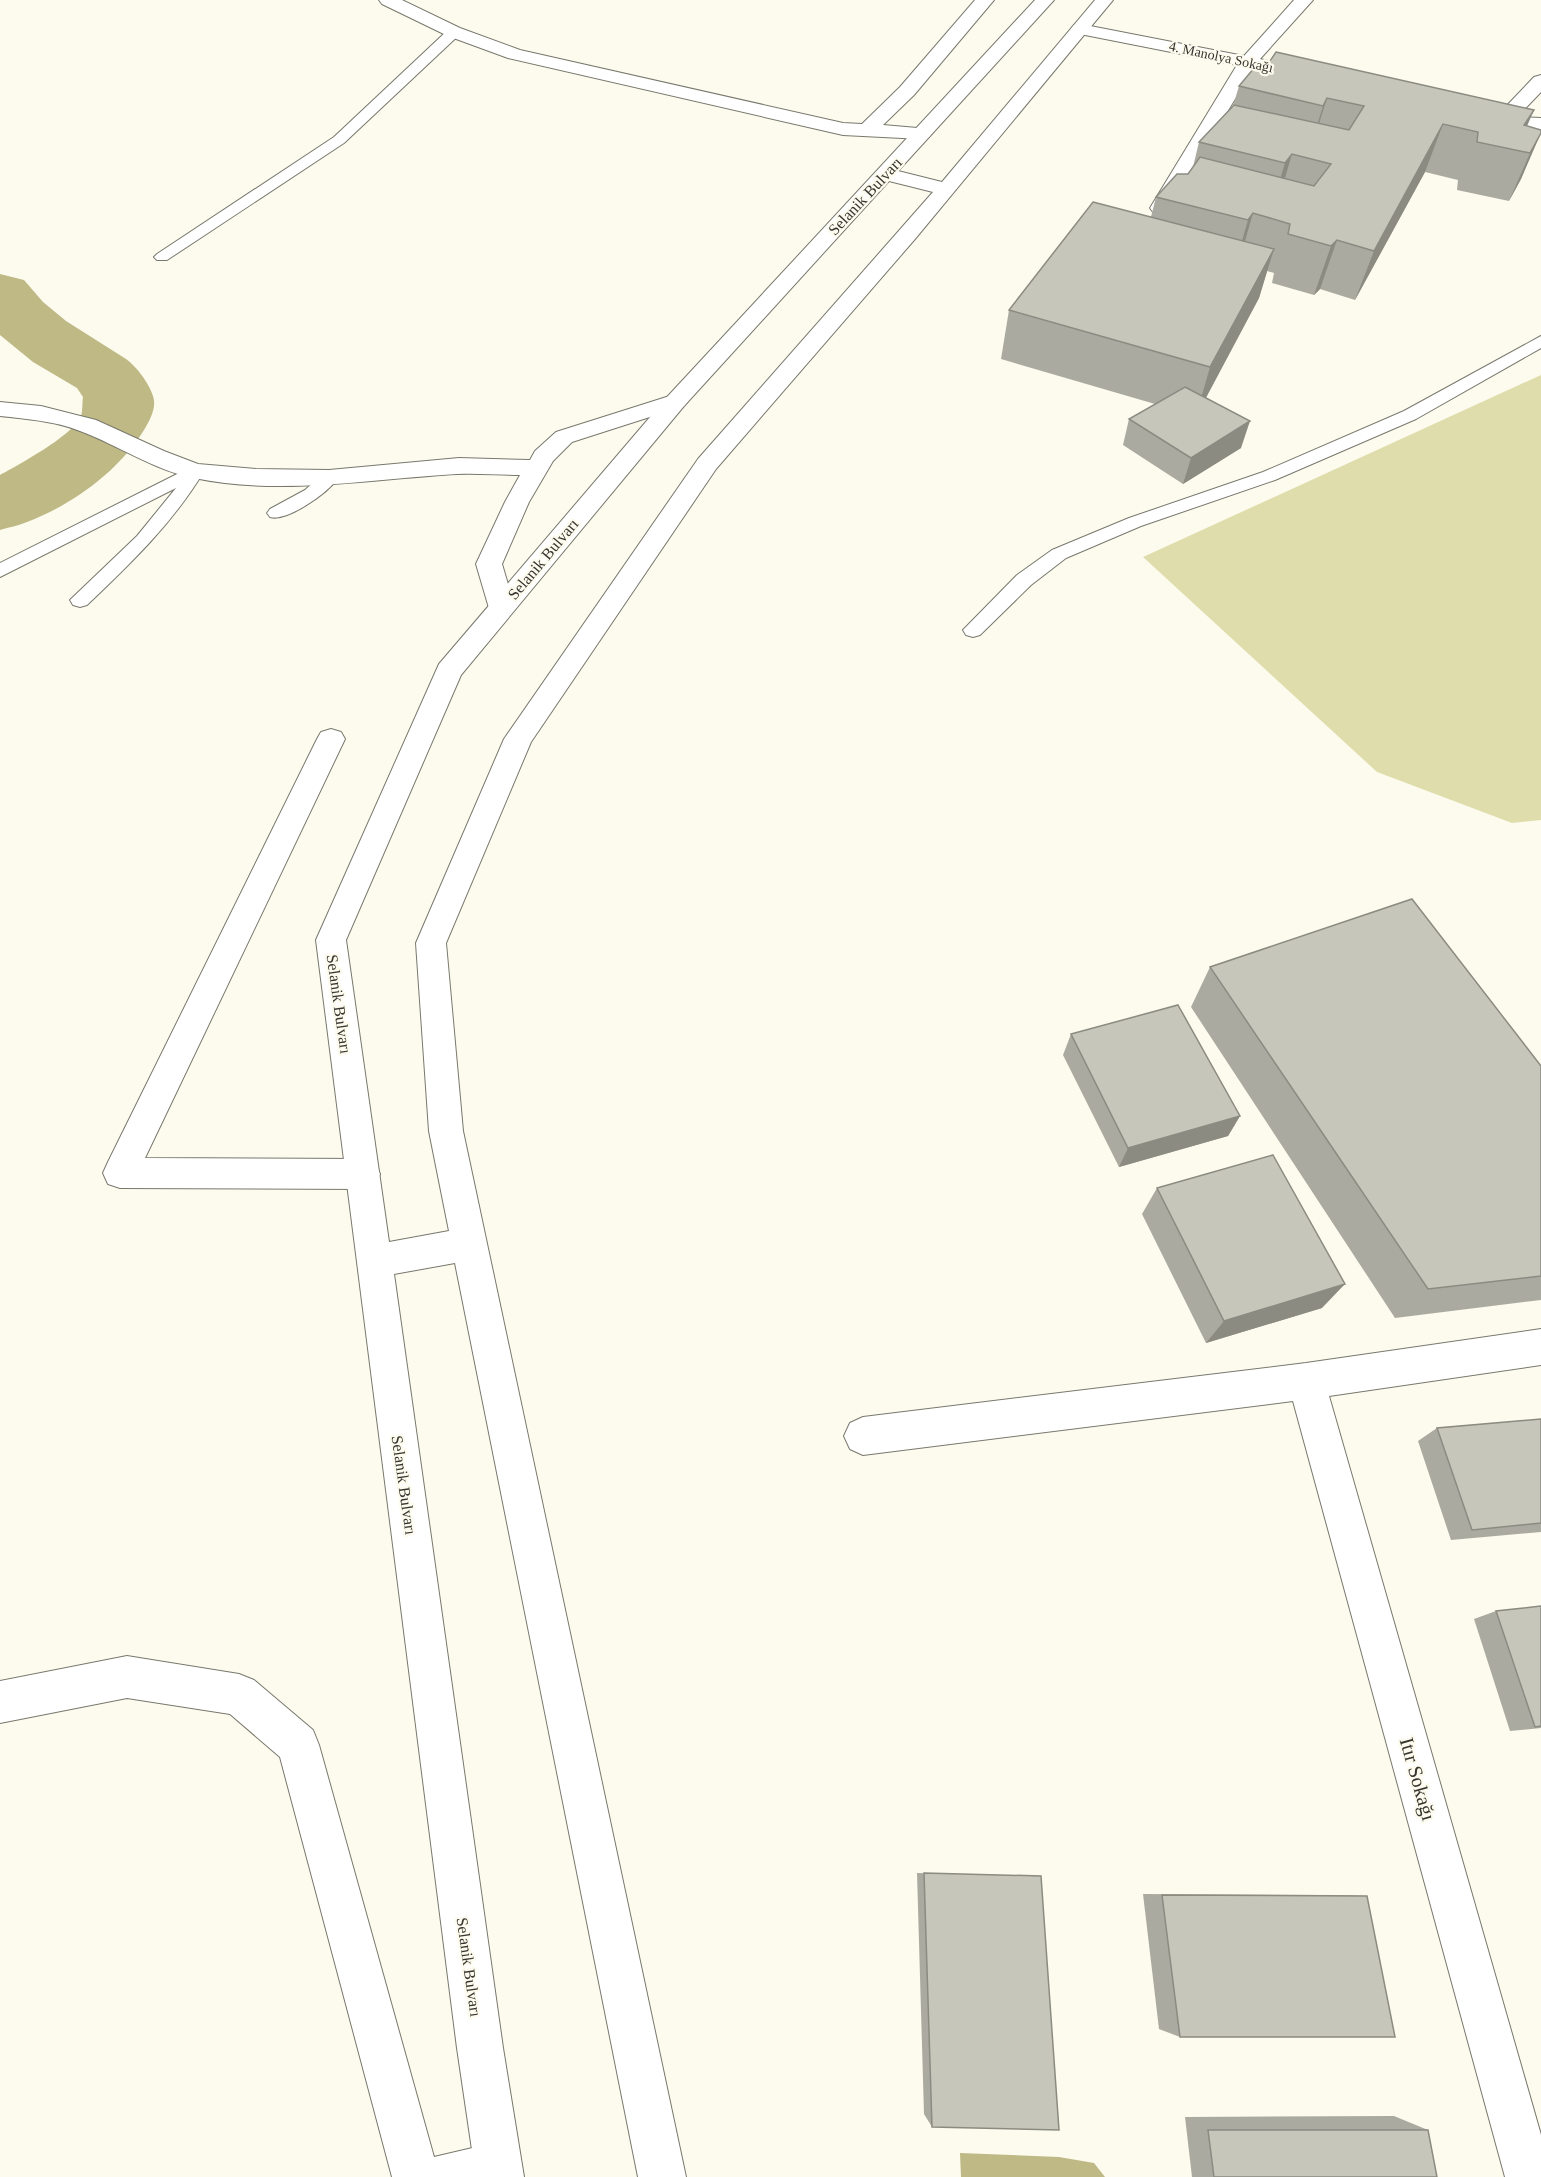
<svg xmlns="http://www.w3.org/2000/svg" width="1541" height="2177" font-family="Georgia,serif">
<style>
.green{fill:#e0ddad}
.water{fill:#beb985}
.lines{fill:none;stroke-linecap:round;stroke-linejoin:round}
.river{fill:#beb985;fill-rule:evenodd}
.service-casing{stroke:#79786d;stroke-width:2}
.minor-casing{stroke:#79786d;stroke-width:2}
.primary-casing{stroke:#79786d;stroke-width:2}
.service{fill:#fff;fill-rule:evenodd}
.minor{fill:#fff;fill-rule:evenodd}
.primary{fill:#fff;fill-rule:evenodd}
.wall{fill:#abaaa0}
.shaded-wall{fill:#8b8b82}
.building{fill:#c7c6ba;stroke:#8b8b82;stroke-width:1.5}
.labels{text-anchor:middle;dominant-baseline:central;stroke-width:4.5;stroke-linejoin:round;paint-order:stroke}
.far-street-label{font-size:14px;fill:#363631;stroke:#fcfbee}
.street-label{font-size:16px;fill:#363631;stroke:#fcfbee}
.near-street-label{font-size:20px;fill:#363631;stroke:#fcfbee}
</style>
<rect width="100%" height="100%" fill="#fcfbee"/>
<path class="green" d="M1541,375V820L1512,823L1377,772L1143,557Z"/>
<path class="water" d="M960,2153L1059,2157L1094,2163L1105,2177H961Z"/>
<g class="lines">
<path class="river" d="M0,274L24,280L43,302L66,321L126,359C136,366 149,383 153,396C157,407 150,420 144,430C119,471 72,505 27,522C18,526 9,527 0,530V475C17,466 75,434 81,416C83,410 82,402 83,397L77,388L33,362L0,335Z"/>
<defs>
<path id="service" d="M454,28L461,32L459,35L344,143L167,260H157L154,257L157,254L334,137L449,29Z
M1541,336V348L1416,419L1275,480L1141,526L1066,558L1031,585L980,635L973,637L966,635L963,630L1017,575L1052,550L1129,518L1263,472L1404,411Z
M195,465L201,467L204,471C173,523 131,563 87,605L80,607L73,605L70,600L137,536L176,488L0,577V563Z
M329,472L335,474L338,478C328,493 287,522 270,517L267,513L270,509L305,490L323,474Z"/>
<path id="minor" d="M379,0H402L460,28L520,50L843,123L862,124L900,87L975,0H994L914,95L883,125L929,129L932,133L929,137L922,139L843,135L508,58L448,36L382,4Z
M1294,0H1313L1260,59L1317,73L1319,77L1317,81L1310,83L1253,69L1167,212L1160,214L1153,212L1150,208L1237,65L1080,34L1074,33L1071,29L1074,25L1080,24L1244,56Z
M1541,75V92L1517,117L1541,118V130L1495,126L1492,122L1495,118L1534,77Z
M676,394L684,396L688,401L684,406L572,442L553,461L529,502L502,564L515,608L511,614L502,617L493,614L489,608L476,564L505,502L520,475C499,475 478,473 457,474C370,479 280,496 194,478C153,470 118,445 80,431C55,421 27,419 0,416V402L41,406L96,420L164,451L198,464L256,469L329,470L459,458L530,460L535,451L556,432Z
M331,729L341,732L345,739L145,1158L363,1159L375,1163L380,1174L375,1185L363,1189L120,1188L108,1184L103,1173L108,1162L317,739L321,732Z
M1541,1329V1365L1329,1396L1541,2135V2177H1505L1293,1401L863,1455L850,1449L844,1436L850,1423L863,1417L1306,1363Z
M127,1656L239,1674L254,1680L313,1730L319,1745L434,2157L498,2142L515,2149L522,2166L518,2177H392L280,1757L230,1714L127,1698L0,1723V1681Z"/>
<path id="primary" d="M1035,0H1054L898,171L942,182L1095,0H1113L915,239L716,469L531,742L446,943L463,1131L686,2177H638L455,1263L394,1274L503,2048L524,2177H476L457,2048L316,940L439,664L668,396ZM889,181L933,192L698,459L504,739L416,943L429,1131L449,1231L389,1242L346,940L461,675L684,406Z"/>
</defs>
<use href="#service" class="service-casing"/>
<use href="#minor" class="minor-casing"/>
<use href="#primary" class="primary-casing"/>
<use href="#service" class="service"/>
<use href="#minor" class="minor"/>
<use href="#primary" class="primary"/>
</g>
<path class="wall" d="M1239,86L1534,110L1527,126L1541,130L1521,179L1509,201L1457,190L1458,180L1425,172L1355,300L1320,289L1314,295L1272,283L1274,273L1267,271L1259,298L1206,398L1241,448L1183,484L1123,445L1129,419L1155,404L1001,359L1009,310L1151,217L1156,197L1188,174L1193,167L1199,142L1233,106Z
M1210,967L1541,1066V1300L1395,1318L1191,1007Z
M1071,1034L1240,1116L1228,1136L1119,1167L1063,1055Z
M1157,1188L1322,1308L1206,1343L1142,1214Z
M1541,1419V1532L1451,1540L1418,1441L1437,1428Z
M1541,1606V1728L1510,1731L1474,1619L1496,1611Z
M917,1873L1041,1876L932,2127L924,2114Z
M1143,1894L1338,1895L1367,1896L1180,2037L1159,2029Z
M1394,2116L1428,2130L1437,2177H1192L1185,2117Z"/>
<path class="shaded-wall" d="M1327,98L1312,146L1308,155L1323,106Z
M1534,110L1516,150L1524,125Z
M1443,124L1425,172L1355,300L1374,251Z
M1541,133L1521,179L1509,201L1530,153Z
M1292,154L1278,202L1270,212L1285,163Z
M1253,213L1239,262L1234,269L1248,220Z
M1337,240L1320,289L1314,295L1331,246Z
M1274,249L1259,298L1196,416L1210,367Z
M1250,421L1241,448L1183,484L1191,458Z
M1240,1116L1228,1136L1119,1167L1128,1148Z
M1345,1284L1322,1308L1206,1343L1224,1321Z"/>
<path class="building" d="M1276,52L1534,110L1524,125L1541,130V133L1530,153L1477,142L1478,132L1443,124L1374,251L1337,240L1331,246L1288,234L1290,224L1253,213L1248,220L1156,197L1177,174H1188L1200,157L1314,186L1331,164L1292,154L1285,163L1199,142L1234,105L1349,130L1364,106L1327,98L1323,106L1239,86L1254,68L1264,70Z
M1093,202L1274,249L1210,367L1009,310Z
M1185,387L1250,421L1191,458L1129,419Z
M1412,899L1541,1066V1276L1428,1289L1210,967Z
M1178,1005L1240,1116L1128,1148L1071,1034Z
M1273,1155L1345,1284L1224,1321L1157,1188Z
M1541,1419V1523L1472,1530L1437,1428Z
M1541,1606V1726L1535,1727L1496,1611Z
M924,1873L1041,1876L1059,2130L932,2127Z
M1162,1895L1367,1896L1395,2037H1180Z
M1208,2130H1428L1437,2177H1214Z"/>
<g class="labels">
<g class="far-street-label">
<text transform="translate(1221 57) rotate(12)">4. Manolya Sokağı</text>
</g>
<g class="street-label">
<text transform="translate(865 196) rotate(-47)">Selanik Bulvarı</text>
<text transform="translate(543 559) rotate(-50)">Selanik Bulvarı</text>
<text transform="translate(339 1004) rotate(82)">Selanik Bulvarı</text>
<text transform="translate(404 1485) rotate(82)">Selanik Bulvarı</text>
<text transform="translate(469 1967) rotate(82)">Selanik Bulvarı</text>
</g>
<g class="near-street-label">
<text transform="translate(1418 1779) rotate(74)">Itır Sokağı</text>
</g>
</g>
</svg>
